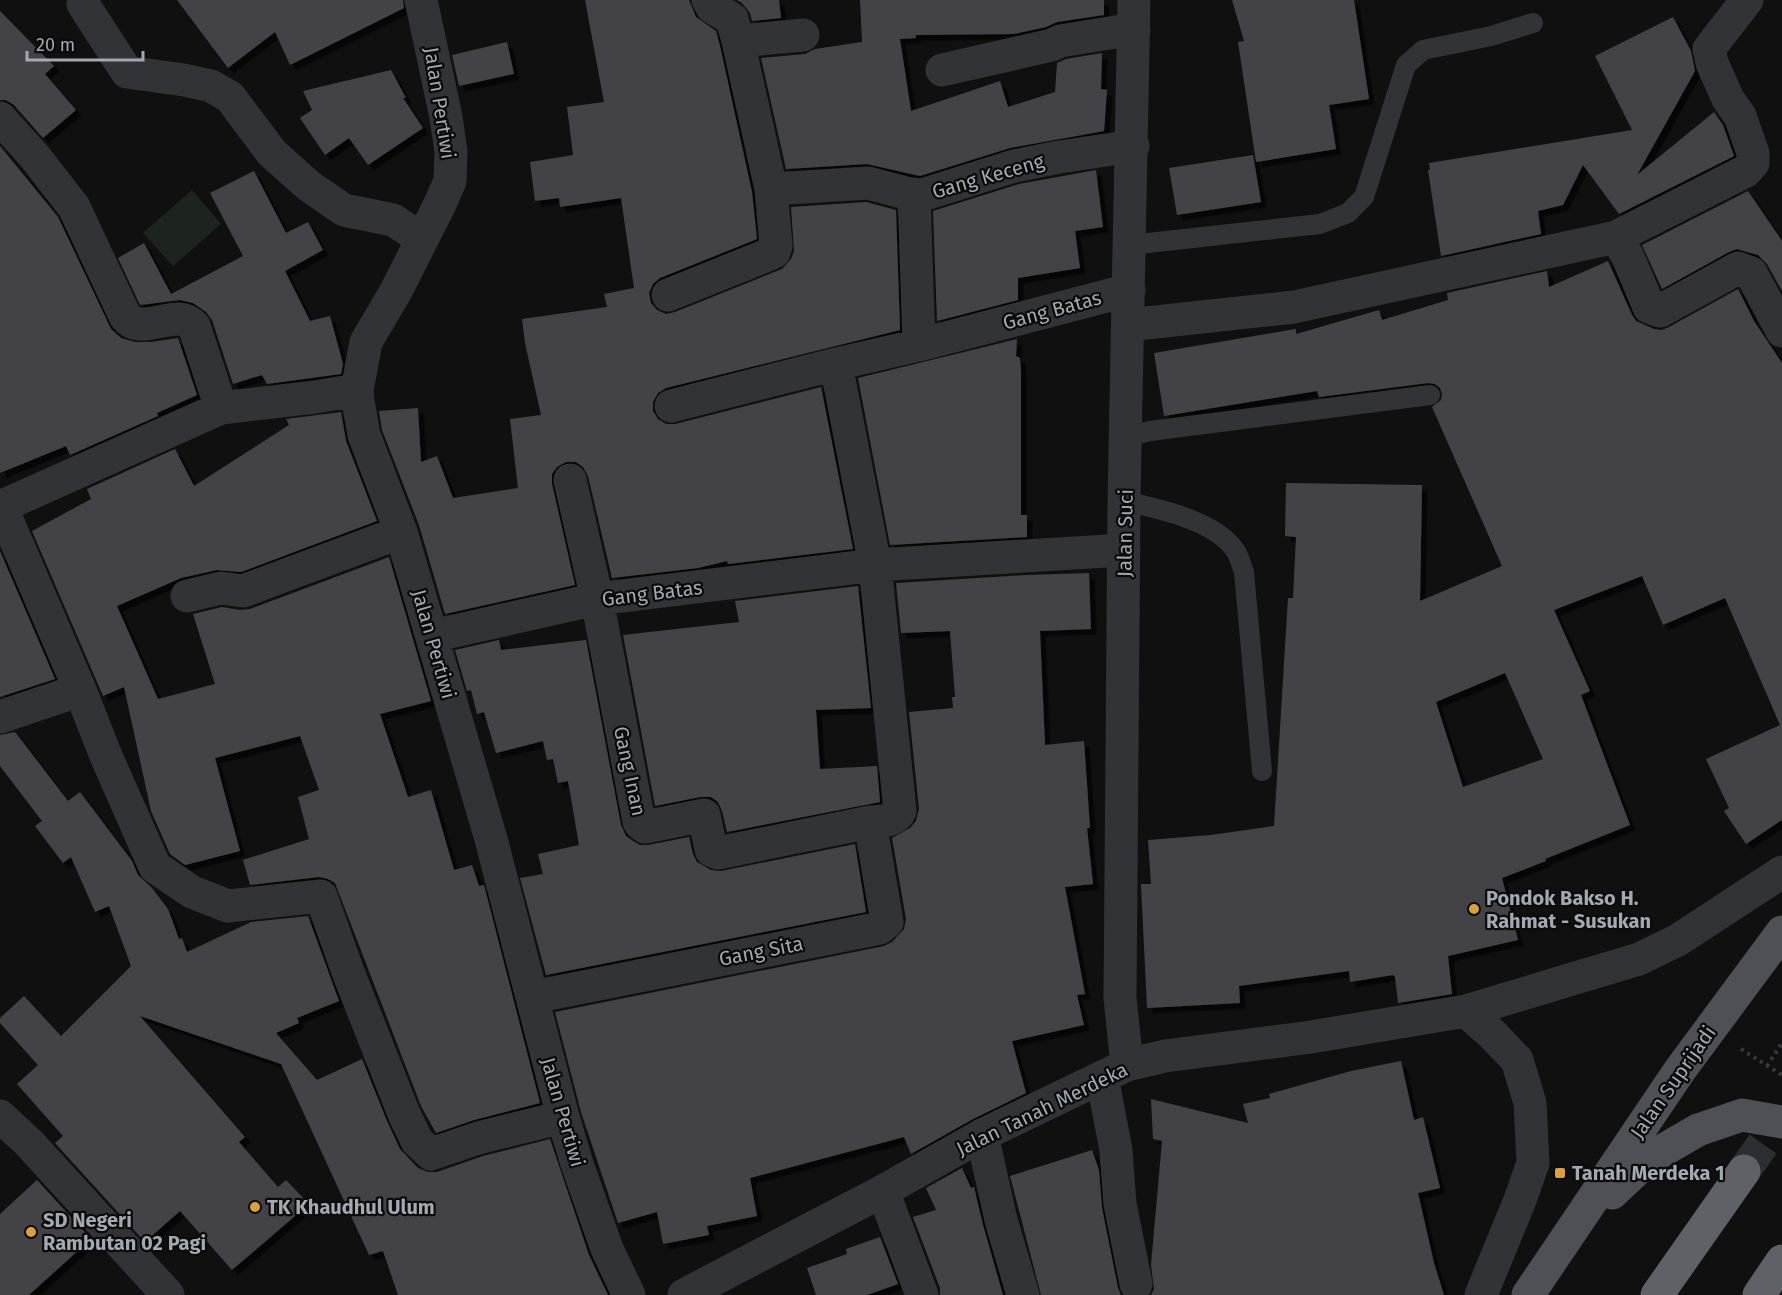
<svg xmlns="http://www.w3.org/2000/svg" width="1782" height="1295" font-family="'Fira Sans',sans-serif">
<style>
.green{fill:#1d241e}
.building{fill:#424347;fill-rule:evenodd;filter:url(#shadow)}
.lines{fill:none;stroke-linecap:round;stroke-linejoin:round}
.motorway-tunnel{stroke:#2d2e31;stroke-width:33;stroke-dasharray:33 16;stroke-linecap:butt}
.path{stroke:#38393d;stroke-width:4;stroke-dasharray:3 4.5;stroke-linecap:butt}
.service{stroke:#323336;stroke-width:20}
.minor{stroke:#323336;stroke-width:33}
.tertiary{stroke:#323336;stroke-width:33}
.primary{stroke:#4e5055;stroke-width:33}
.motorway{stroke:#5e6166;stroke-width:33}
.poi-dot{fill:#db9f3f;stroke:#0b0b0c;stroke-width:2}
.labels{text-anchor:middle;dominant-baseline:central;stroke-width:4.5;stroke-linejoin:round;paint-order:stroke}
.street-label{font-size:20px;fill:#a3a8b1;stroke:#0b0b0c}
.poi-label{font-size:20px;font-weight:bold;fill:#a3a8b1;stroke:#0b0b0c;text-anchor:start}
</style>
<defs>
<filter id="shadow"><feDropShadow dx="5.5" dy="5.5" stdDeviation="0" flood-color="#0009"/></filter>
</defs>
<rect width="100%" height="100%" fill="#101011"/>
<path class="green" d="M192,190L221,224L173,266L143,233Z"/>
<path class="building" d="M177,0H403L404,8L290,65L275,32L228,68Z
M585,0H689L696,17L716,31L720,46L752,192L757,239L660,278L653,284L649,293L651,303L657,310L666,314L675,312L782,269L791,259L794,251L791,207L866,202L896,210L900,330L666,388L658,393L653,402V411L658,419L666,424H675L821,387L853,549L728,564L727,561L698,568L612,578L588,476L583,467L576,462H566L557,467L552,474V484L575,585L445,614L419,525L382,430L379,411L418,408L421,462L437,456L453,498L518,488L510,419L541,415L525,343L522,319L607,307L604,294L634,288L621,198L560,207L559,198L535,201L530,162L573,155L567,107L604,102Z
M737,0H779L781,18L752,21L750,13L742,3Z
M860,0H1104V15L1057,22L1046,27L1014,34L916,35V38L900,39L911,111L1000,81L1008,107L1055,92L1057,63L1066,59L1102,53L1101,89L1107,90L1104,131L1010,148L920,176L867,164L786,169L761,58L805,54L815,49L862,42Z
M1232,0H1354L1369,99L1329,105L1336,149L1256,162L1238,42L1244,41Z
M0,11L54,66L45,74L76,110L43,138L14,105L6,100H0Z
M1673,17L1691,51L1695,71L1637,175L1714,112L1723,125L1734,156L1619,214L1583,165L1563,205L1538,211L1541,234L1441,256L1428,170H1430L1429,163L1632,130L1595,56Z
M507,42L514,74L459,86L452,55Z
M391,70L406,98H403L423,128L368,165L349,138L325,155L300,118L312,110L303,91Z
M0,146L58,217L111,329L121,338L135,342H151L178,338L197,395L157,413L158,416L70,455L66,446L0,473Z
M1253,155L1261,202L1177,215L1169,168Z
M1096,170L1103,227L1075,231L1080,268L1018,278V300L937,321L933,211L1019,184Z
M254,171L286,233L308,222L323,250L285,271L310,321L330,316L343,364L341,374L267,384L262,375L233,384L212,320L206,312L193,303L180,300L140,305L118,258L144,243L171,294L243,256L210,193Z
M1748,191L1782,241V291L1767,264L1758,255L1737,249L1729,252L1662,289L1642,245Z
M1608,261L1632,315L1636,321L1654,329L1662,330L1669,327L1738,289L1754,321L1782,363V820L1746,844L1724,811L1729,808L1706,759L1780,725L1725,598L1663,625L1642,576L1554,610L1590,691L1581,695L1630,825L1545,859L1546,861L1502,878L1518,940L1448,956L1452,994L1398,1003L1395,977L1393,975L1350,982L1349,971L1239,986L1240,1003L1147,1008L1141,884H1151L1148,840L1211,835L1274,826L1288,598H1293L1296,537L1285,536L1286,483L1422,485L1420,601L1502,566L1432,407L1441,400L1442,394L1440,388L1435,384L1428,383L1319,397L1317,391L1164,416L1154,353L1296,329V334L1379,310L1382,320L1448,300L1447,293L1547,271L1549,287ZM1505,673L1543,759L1463,787L1436,702Z
M1017,339L1016,356L1020,358L1021,372V515H1027V537L890,545L858,378Z
M341,412L346,441L377,521L241,572L217,570L181,578L117,606L158,699L215,684L193,614L222,607L240,610L250,609L389,557L431,701L380,714L408,797L431,790L454,870L472,865L479,886L484,885L540,1103L474,1120L436,1133L421,1106L335,883L328,879L319,877L250,885L243,860L309,839L298,797L319,790L300,736L215,758L240,851L185,865L170,854L151,811L124,687L103,696L32,531L91,499L87,489L175,449L194,486L289,425L286,419Z
M0,551L55,679L0,697Z
M1089,573L1091,629L1040,631L1045,745L1084,741L1090,828H1087L1093,884L1065,887L1085,994L1077,995L1084,1025L1012,1041L1026,1093L973,1119L911,1154L904,1137L750,1178L757,1216L707,1226L709,1235L663,1244L657,1212L618,1223L581,1112L555,1012L884,946L892,942L904,929L906,919L892,838L910,828L916,821L919,809L909,712L953,708L952,697H955L950,631L901,633L896,583L1027,575Z
M858,586L871,708L816,710L820,769L877,766L880,802L727,832L722,811L718,802L711,797H700L655,806L623,635L739,622L735,601Z
M499,640L501,650L586,640L621,825L626,836L633,841L640,845H648L689,837L693,854L697,862L711,870L721,871L855,844L866,912L546,975L520,878L543,874L538,854L579,845L568,781L558,783L553,759L547,760L543,741L496,753L484,712L477,714L471,690L467,691L455,650Z
M15,732L68,801L80,792L132,861L138,875L152,888L168,909L179,939L182,938L187,952L251,922L308,916L339,1001L297,1018L299,1023L276,1033L317,1080L362,1059L387,1121L400,1149L418,1168L428,1172H437L483,1156L550,1139L589,1255L608,1295H398L383,1251L369,1255L281,1064L140,1016L245,1137L239,1142L278,1187L286,1180L309,1204L232,1270L180,1211L145,1242L55,1143L63,1136L17,1084L38,1065L0,1023V1018L24,996L61,1036L131,966L109,906L95,912L71,857L63,863L35,826L42,821L0,766V735Z
M1401,1061L1414,1120L1423,1117L1440,1188L1418,1193L1434,1263L1444,1295H1151L1154,1289L1151,1265L1162,1141L1153,1139L1151,1099L1248,1123L1243,1104L1270,1098L1269,1094L1351,1071Z
M1092,1150L1099,1170L1102,1208L1118,1288L1121,1295H1041L1010,1176Z
M962,1168L971,1188L974,1187L983,1225L1003,1295H940V1288L913,1217L936,1210L926,1188Z
M37,1180L91,1239L29,1295H0V1214Z
M880,1237L898,1284L867,1295H816L807,1268L847,1254L846,1249Z"/>
<g class="lines">
<path class="motorway-tunnel" d="M1744,1171L1782,1117"/>
<path class="path" d="M1741,1049L1782,1075
M1767,1066L1782,1043"/>
<path class="service" d="M1130,245L1320,224L1348,213L1364,197L1406,65L1423,50L1491,36L1533,23
M1126,437L1150,431L1430,395
M1124,501C1159,509 1214,520 1235,550C1240,557 1241,565 1244,572L1262,771"/>
<path class="minor" d="M421,0L446,117L451,152L450,181L439,206L396,291L366,342L357,390L358,401L364,435L401,532L491,839L563,1117L577,1164L607,1249L629,1295
M83,4L127,72L184,80L211,86L230,97L272,153L309,186L344,210L393,220L422,239
M738,41L803,35
M942,70L1052,45L1060,41L1134,29
M0,118L35,157L74,207L125,316C127,318 129,321 132,322C151,331 178,308 194,326L221,408
M771,189L868,183L910,194L922,195L1014,166L1059,157L1133,146
M914,194L919,345
M1616,237L1628,257L1649,307L1660,311L1738,268L1751,273L1782,331
M668,295L770,254L774,252L776,246L771,189L738,41L732,19L712,7L708,0
M1128,325L1294,307L1616,237L1746,171L1753,163V153L1740,116L1728,99L1712,63L1709,49L1747,0
M836,364L919,345L1129,290
M570,480L597,599L639,822L645,827L704,815L711,850L718,853L870,822C881,821 895,822 900,811L875,565L836,364L671,406
M1,506L80,690
M0,507L221,408L315,397L357,390
M187,596L221,588L243,591L401,532
M432,636L597,599L875,565L1124,550
M0,717L80,690L106,756L155,867L192,892L228,906L321,896L348,972L404,1114L417,1141L431,1154L478,1138L563,1117
M533,997L880,928L887,922L870,822
M1102,1077L1116,1150L1120,1204L1136,1284
M0,1116L29,1143L168,1295
M982,1135L1001,1220L1023,1295
M883,1191L922,1295"/>
<path class="tertiary" d="M1466,1011L1491,1033L1517,1060L1530,1103L1533,1163L1520,1200L1481,1295
M1127,1065L1120,998L1124,501L1134,0
M684,1295L883,1191L982,1135L1127,1065L1165,1056L1311,1037L1466,1011L1639,959L1678,940L1782,872"/>
<path class="primary" d="M1612,1193L1648,1159L1698,1130L1742,1115L1782,1122
M1528,1295L1680,1070L1782,932"/>
<path class="motorway" d="M1657,1295L1744,1171
M1759,1295L1782,1261"/>
</g>
<g class="poi-dot">
<circle cx="1474" cy="909" r="6"/>
<rect x="1554" y="1167" width="12" height="12" rx="3"/>
<circle cx="255" cy="1207" r="6"/>
<circle cx="31" cy="1232" r="6"/>
</g>
<g class="labels">
<g class="street-label">
<text transform="translate(440 103) rotate(81)">Jalan Pertiwi</text>
<text transform="translate(988 176) rotate(-16)">Gang Keceng</text>
<text transform="translate(1052 310) rotate(-15)">Gang Batas</text>
<text transform="translate(1125 533) rotate(-89)">Jalan Suci</text>
<text transform="translate(652 593) rotate(-7)">Gang Batas</text>
<text transform="translate(434 644) rotate(74)">Jalan Pertiwi</text>
<text transform="translate(630 771) rotate(78)">Gang Inan</text>
<text transform="translate(761 951) rotate(-11)">Gang Sita</text>
<text transform="translate(1673 1082) rotate(-55)">Jalan Suprijadi</text>
<text transform="translate(1042 1109) rotate(-26)">Jalan Tanah Merdeka</text>
<text transform="translate(563 1112) rotate(74)">Jalan Pertiwi</text>
</g>
<g class="poi-label">
<text x="1486" y="898">Pondok Bakso H.<tspan x="1486" dy="23">Rahmat - Susukan</tspan></text>
<text x="1572" y="1173">Tanah Merdeka 1</text>
<text x="267" y="1207">TK Khaudhul Ulum</text>
<text x="43" y="1220">SD Negeri<tspan x="43" dy="23">Rambutan 02 Pagi</tspan></text>
</g>
</g>
<path d="M27 51v9h116v-9" fill="none" stroke="#a3a8b1" stroke-width="3"/>
<text x="36" y="51" font-size="18" fill="#a3a8b1" stroke="#0b0b0c" stroke-width="4.5" paint-order="stroke">20 m</text>
</svg>
